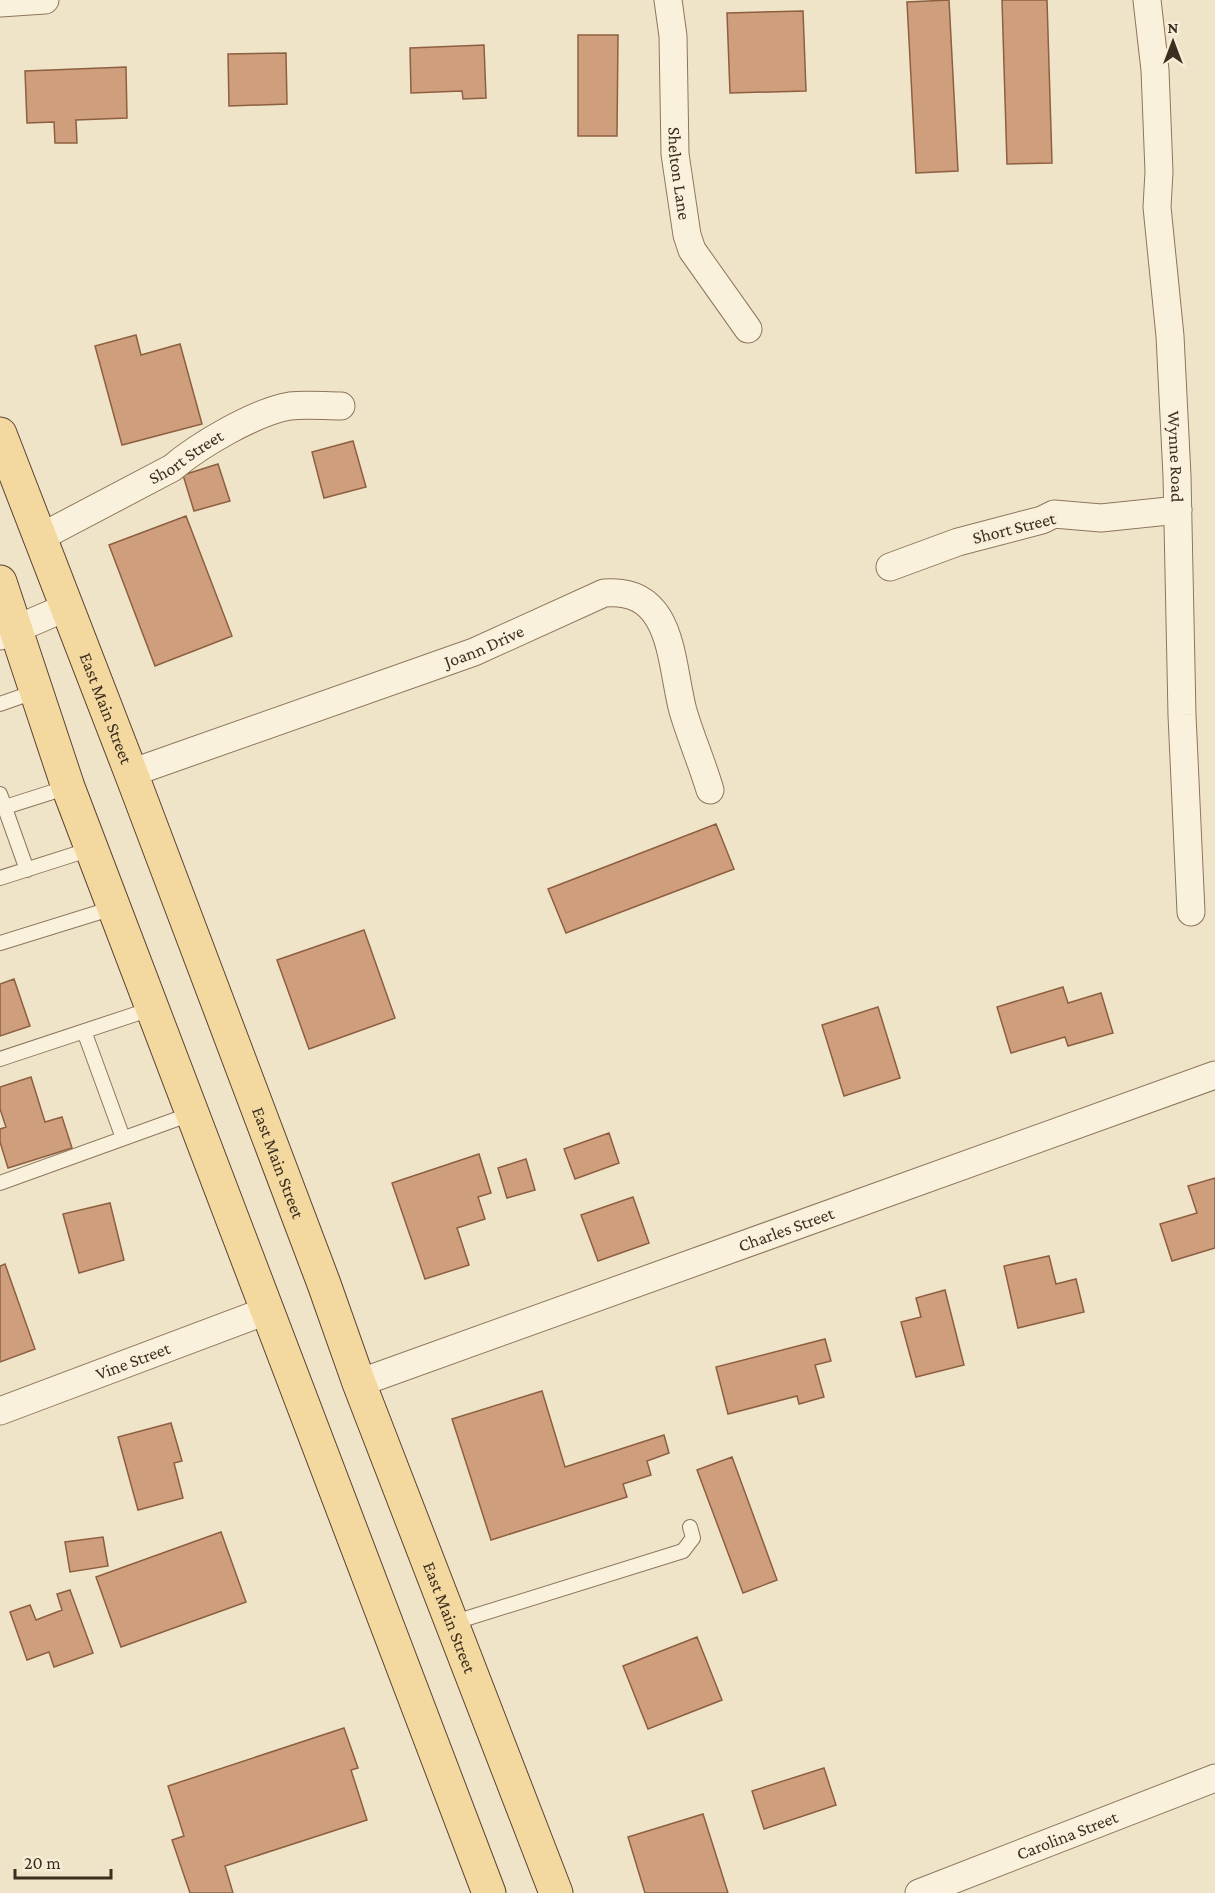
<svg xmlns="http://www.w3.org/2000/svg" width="1215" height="1893" font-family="'Crimson Pro',serif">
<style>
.building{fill:#cf9f7d;stroke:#8d5f41;stroke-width:1.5}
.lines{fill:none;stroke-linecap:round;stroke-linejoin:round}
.lane-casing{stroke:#8d765c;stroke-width:16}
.street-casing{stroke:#8d765c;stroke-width:29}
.primary-casing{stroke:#5b4430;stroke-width:35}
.lane{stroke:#faf1dc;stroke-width:14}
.street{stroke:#faf1dc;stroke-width:27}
.primary{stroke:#f3d9a0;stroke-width:33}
.labels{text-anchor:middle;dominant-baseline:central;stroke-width:6;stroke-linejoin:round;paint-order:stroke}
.street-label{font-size:18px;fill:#3d2e20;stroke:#f7eed8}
</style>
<rect width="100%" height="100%" fill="#f0e4c8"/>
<path class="building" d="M949,0L958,171L916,173L907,2Z
M1002,0H1047L1052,163L1007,164Z
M803,11L806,91L730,93L727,13Z
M578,35H618L617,136H578Z
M484,45L486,98L463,99L462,91L411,93L410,48Z
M286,53L287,104L229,106L228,54Z
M126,67L127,118L76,120L77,143H55L54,122L27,123L25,71Z
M136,335L141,355L180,344L202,424L122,445L95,346Z
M353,441L366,487L324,498L312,452Z
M218,464L230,501L194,511L183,475Z
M186,516L232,636L155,666L109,545Z
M716,824L734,869L566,933L548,889Z
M364,930L395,1018L309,1049L277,960Z
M14,979L30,1026L0,1036V984Z
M1063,987L1068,1003L1101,993L1113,1033L1068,1046L1065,1037L1011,1053L997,1007Z
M878,1007L900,1078L844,1096L822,1025Z
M31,1077L45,1122L62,1117L72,1148L8,1168L0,1142V1129L6,1127L0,1109V1087Z
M609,1133L619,1163L575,1179L564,1149Z
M479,1154L491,1193L478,1197L485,1219L457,1228L469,1265L425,1279L392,1183Z
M526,1159L535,1190L507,1198L498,1168Z
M1215,1178V1248L1172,1261L1160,1224L1197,1213L1188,1186Z
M633,1197L649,1243L598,1261L581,1215Z
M110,1203L124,1260L79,1273L63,1214Z
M1049,1256L1056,1284L1076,1279L1084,1312L1018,1328L1004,1266Z
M5,1264L35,1349L0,1362V1266Z
M945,1290L964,1365L916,1377L901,1322L921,1317L916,1298Z
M825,1339L831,1361L815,1365L824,1397L799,1404L797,1396L728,1414L716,1367Z
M542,1391L565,1467L664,1435L669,1453L647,1461L651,1475L623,1484L627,1497L491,1540L452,1419Z
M171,1423L182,1461L174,1463L183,1498L138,1510L118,1437Z
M732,1457L777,1580L743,1593L697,1470Z
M221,1532L246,1602L121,1647L96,1577Z
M103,1537L108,1566L70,1572L65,1542Z
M70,1590L93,1653L54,1667L49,1652L27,1660L10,1612L30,1605L36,1620L62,1610L57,1594Z
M697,1637L722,1700L648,1729L623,1666Z
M344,1728L358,1768L351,1770L367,1820L225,1866L233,1893H190L172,1840L184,1836L168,1786Z
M824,1768L836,1805L764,1829L752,1791Z
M703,1814L728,1893H645L628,1837Z"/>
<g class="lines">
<defs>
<path id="lane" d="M0,704L37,691
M0,794L27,870
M5,807L68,787
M0,878L91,849
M0,943L113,908
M84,1031L123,1138
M0,1059L151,1009
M0,1183L191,1114
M452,1623L683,1551L693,1538L690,1527"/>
<g id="street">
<path id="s1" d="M668,0L673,36L675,154L687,235L692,250L748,329"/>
<path id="s2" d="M1147,0L1155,70L1159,172L1157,207L1170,336L1177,476L1182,715L1191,912"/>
<path d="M0,3L45,0"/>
<path id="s3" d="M39,538L172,468C199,445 255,412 290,406C306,404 325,406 341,406"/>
<path d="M890,567L958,542L1042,520L1054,514L1101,518L1178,510"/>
<path d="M0,636L67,607"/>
<path id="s4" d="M131,773L474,652L604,593C674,587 670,662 683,711C691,738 702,763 710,790"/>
<path id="s5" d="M359,1383L1215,1075"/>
<path id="s6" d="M0,1411L266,1311"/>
<path id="s7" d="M919,1893L1215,1778"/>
</g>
<g id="primary">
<path id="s8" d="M0,434L131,773L324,1284L359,1383L556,1893"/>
<path d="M0,582L68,787L489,1893"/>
</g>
</defs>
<use href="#lane" class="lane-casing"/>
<use href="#street" class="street-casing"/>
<use href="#primary" class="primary-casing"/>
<use href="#lane" class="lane"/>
<use href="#street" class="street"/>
<use href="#primary" class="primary"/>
</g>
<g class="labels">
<g class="street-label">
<text stroke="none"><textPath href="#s1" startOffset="174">Shelton Lane</textPath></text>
<text stroke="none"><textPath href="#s2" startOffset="458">Wynne Road</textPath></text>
<text stroke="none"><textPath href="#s3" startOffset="168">Short Street</textPath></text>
<text transform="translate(1014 528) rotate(-14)">Short Street</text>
<text stroke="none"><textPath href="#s4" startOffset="375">Joann Drive</textPath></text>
<text stroke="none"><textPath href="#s8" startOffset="294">East Main Street</textPath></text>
<text stroke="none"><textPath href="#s8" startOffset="780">East Main Street</textPath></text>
<text stroke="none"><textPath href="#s5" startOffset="454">Charles Street</textPath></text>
<text stroke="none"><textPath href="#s6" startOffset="142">Vine Street</textPath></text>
<text stroke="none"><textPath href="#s8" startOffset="1266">East Main Street</textPath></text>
<text stroke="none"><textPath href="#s7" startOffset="159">Carolina Street</textPath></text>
</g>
</g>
<g transform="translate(1173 42)" stroke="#f7eed8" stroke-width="4.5" paint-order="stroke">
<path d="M0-4.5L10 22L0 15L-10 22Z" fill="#3d2e20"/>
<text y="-9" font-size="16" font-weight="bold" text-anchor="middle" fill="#3d2e20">N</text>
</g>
<path d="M15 1869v9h96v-9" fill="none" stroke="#3d2e20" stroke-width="3"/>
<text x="24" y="1869" font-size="18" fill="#3d2e20" stroke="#f7eed8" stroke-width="4.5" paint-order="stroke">20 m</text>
</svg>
